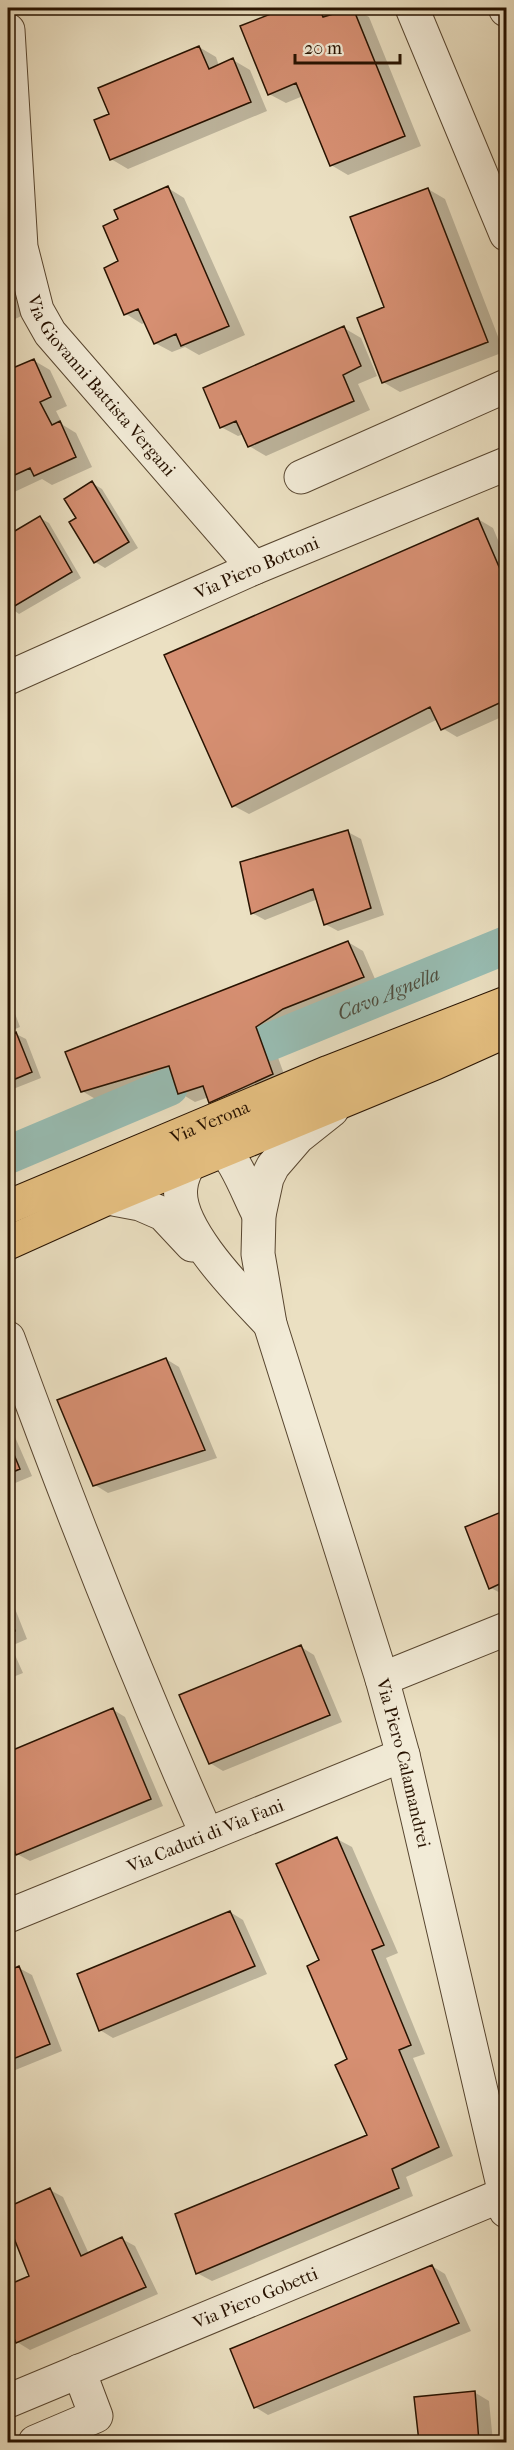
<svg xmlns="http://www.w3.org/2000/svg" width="514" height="2450" font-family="'IM FELL French Canon',serif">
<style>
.shadow{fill:#0003}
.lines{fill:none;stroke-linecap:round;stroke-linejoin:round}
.canal{stroke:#98bdb3;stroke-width:38}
.building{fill:#d68f72;stroke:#271200;stroke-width:1.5}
.minor-casing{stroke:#584630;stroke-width:35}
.major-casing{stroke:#271200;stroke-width:35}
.minor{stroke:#f2ebd7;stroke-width:33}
.major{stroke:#e6c081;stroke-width:33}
.labels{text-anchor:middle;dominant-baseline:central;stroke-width:5;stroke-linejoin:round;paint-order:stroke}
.street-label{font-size:18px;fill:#271200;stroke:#f2ebd7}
.water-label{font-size:20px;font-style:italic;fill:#4f4e3f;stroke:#f2ebd7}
</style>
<rect width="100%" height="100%" fill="#ebe0c2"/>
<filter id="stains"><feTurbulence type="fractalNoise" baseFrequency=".00333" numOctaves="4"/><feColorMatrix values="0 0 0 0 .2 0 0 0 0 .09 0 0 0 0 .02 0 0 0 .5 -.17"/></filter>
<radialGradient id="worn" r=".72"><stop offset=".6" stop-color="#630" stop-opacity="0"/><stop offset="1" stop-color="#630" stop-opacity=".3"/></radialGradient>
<path class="shadow" d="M290,8H331L334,14L352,8L369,17L421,146L348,175L331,165L303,96L286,103L269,94L242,27Z
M199,47L216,57L219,66L233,60L250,70L267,111L128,169L111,159V115Z
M168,188L184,198L245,335L199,355L185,347L172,352L155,343L146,322L142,324L126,314L106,269L120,262Z
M428,189L445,199L504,352L400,392L383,382L386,308Z
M8,280L24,315L8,322Z
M344,328L361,338L377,376L358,384L370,410L266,456L249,446L244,434L238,436L221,427Z
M33,360L50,370L67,406L56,411L63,425L76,433L92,467L52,485L42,479L10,494L14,503L8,505V372Z
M92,483L102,489L138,548L105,568L95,562L71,523L78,518Z
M40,518L49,523L81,578L19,614L8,606V536Z
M478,519L493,528L506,559V715L457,737L442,728L438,719L249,814L234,806Z
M348,832L361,839L384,915L338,931L325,924L318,899L265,920L252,913Z
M348,942L363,951L378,986L299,1017L270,1036L287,1082L225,1111L211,1102L209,1097L195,1102L180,1093L174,1077L97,1100L82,1091Z
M8,995L20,1027L8,1032Z
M16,1034L26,1039L41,1078L8,1091V1037Z
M166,1359L179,1367L217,1458L108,1493L95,1485Z
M8,1421L32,1476L8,1486Z
M506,1511V1596L491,1588L467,1528Z
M8,1591L27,1639L11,1646L23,1673L8,1679Z
M301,1647L314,1655L342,1722L223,1771L210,1763Z
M112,1709L125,1717L163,1806L30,1861L17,1854L8,1830V1753Z
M337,1839L352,1847L398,1953L386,1958L425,2054L413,2058L453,2156L406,2177L413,2196L212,2281L197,2273L369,2136L321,1961Z
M230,1912L243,1920L267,1974L113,2038L100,2030Z
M19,1968L32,1975L62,2051L8,2073V1973Z
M50,2190L63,2197L89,2254L122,2239L135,2246L158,2294L30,2350L17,2342L8,2320V2286L30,2276L8,2218V2209Z
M432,2266L445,2274L471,2331L268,2415L255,2407Z
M474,2392L489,2401L493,2442H421L416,2398Z"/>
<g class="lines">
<g class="canal">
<path id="s1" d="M269,1042L506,945"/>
<path d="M8,1155L169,1087"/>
</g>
</g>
<path class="building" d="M286,8H319L323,17L353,8L405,136L330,166L296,83L268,95L240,26Z
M199,46L209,69L233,58L251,102L110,160L94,120L109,114L98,88Z
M168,186L229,326L181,346L176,334L154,344L138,309L124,315L104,268L118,261L103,226L118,219L114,210Z
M428,188L488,342L382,383L357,318L384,307L350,217Z
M344,326L361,366L343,375L354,401L248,447L236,421L220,428L203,388Z
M34,359L51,397L40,402L52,425L60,421L76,457L34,476L30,468L8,478V370Z
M92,481L129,542L94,563L69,522L76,518L64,499Z
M40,516L72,572L8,610V535Z
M478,518L506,583V700L441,730L430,707L232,807L164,655Z
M348,830L371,908L324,925L313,889L251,914L240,862Z
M348,941L364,977L283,1009L256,1027L273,1074L209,1103L203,1086L178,1094L169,1066L81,1092L65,1052Z
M16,1032L32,1072L8,1082V1036Z
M166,1358L205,1450L93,1486L57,1400Z
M8,1440L20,1469L8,1474Z
M506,1510V1581L489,1589L465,1527Z
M8,1613L15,1631L8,1635Z
M301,1645L330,1715L209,1764L179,1695Z
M113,1708L151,1799L16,1855L8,1834V1752Z
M337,1837L384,1945L372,1950L411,2045L399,2050L439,2147L392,2169L399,2188L196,2274L175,2214L367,2135L335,2065L347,2059L307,1966L319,1960L276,1864Z
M230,1911L255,1966L99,2031L77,1974Z
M19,1966L50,2044L8,2061V1971Z
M50,2188L81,2256L122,2237L146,2287L16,2343L8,2324V2285L29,2276L8,2223V2207Z
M432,2265L459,2323L254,2408L230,2349Z
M475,2391L479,2442H419L414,2397Z"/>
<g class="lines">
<defs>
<g id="minor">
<path d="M412,8L506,234"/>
<path d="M505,8L506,10"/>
<path id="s2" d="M8,30L21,247L37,310L50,333L254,568"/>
<path d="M301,477L506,386"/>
<path id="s3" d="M8,678L254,568L506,464"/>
<path id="s4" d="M332,1110L298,1137L273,1166L267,1178L259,1215L258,1254L270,1324L382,1679L403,1755L505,2194L506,2211"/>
<path d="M197,1144C205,1143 214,1143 220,1147C236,1158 249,1197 259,1215"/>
<path d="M203,1146C193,1157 183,1171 181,1186C174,1228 243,1295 270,1324"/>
<path d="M108,1198L140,1204L163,1214L192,1245"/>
<path d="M8,1338C69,1506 134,1671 207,1835"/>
<path d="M382,1679L506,1629"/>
<path id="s5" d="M8,1916L403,1755"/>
<path id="s6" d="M8,2401L505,2194"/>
<path d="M35,2442L96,2416L79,2371"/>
</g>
<g id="major">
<path id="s7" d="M8,1207L329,1072L506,1003"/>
<path d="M8,1243L108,1198L435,1063L506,1031"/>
</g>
</defs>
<use href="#minor" class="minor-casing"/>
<use href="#major" class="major-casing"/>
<use href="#minor" class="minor"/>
<use href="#major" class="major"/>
</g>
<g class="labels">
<g class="street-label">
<text stroke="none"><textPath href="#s2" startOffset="381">Via Giovanni Battista Vergani</textPath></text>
<text stroke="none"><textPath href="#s3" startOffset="272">Via Piero Bottoni</textPath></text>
<text stroke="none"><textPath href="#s7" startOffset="219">Via Verona</textPath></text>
<text stroke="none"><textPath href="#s4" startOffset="702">Via Piero Calamandrei</textPath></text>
<text stroke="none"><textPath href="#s5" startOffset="213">Via Caduti di Via Fani</textPath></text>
<text stroke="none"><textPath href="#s6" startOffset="268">Via Piero Gobetti</textPath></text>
</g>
<g class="water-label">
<text stroke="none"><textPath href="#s1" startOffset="129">Cavo Agnella</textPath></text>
</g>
</g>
<rect width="514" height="2450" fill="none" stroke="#ebe0c2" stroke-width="30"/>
<rect x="9" y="9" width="496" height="2432" fill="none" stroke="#271200" stroke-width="3"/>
<rect x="15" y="15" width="484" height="2420" fill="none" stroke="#271200" stroke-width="1.5"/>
<path d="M295 54v9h105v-9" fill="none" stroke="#271200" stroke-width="3"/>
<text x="304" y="54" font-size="18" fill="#271200" stroke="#f2ebd7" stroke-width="4.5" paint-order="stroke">20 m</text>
<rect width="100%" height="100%" filter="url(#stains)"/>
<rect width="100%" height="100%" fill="url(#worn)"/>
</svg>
